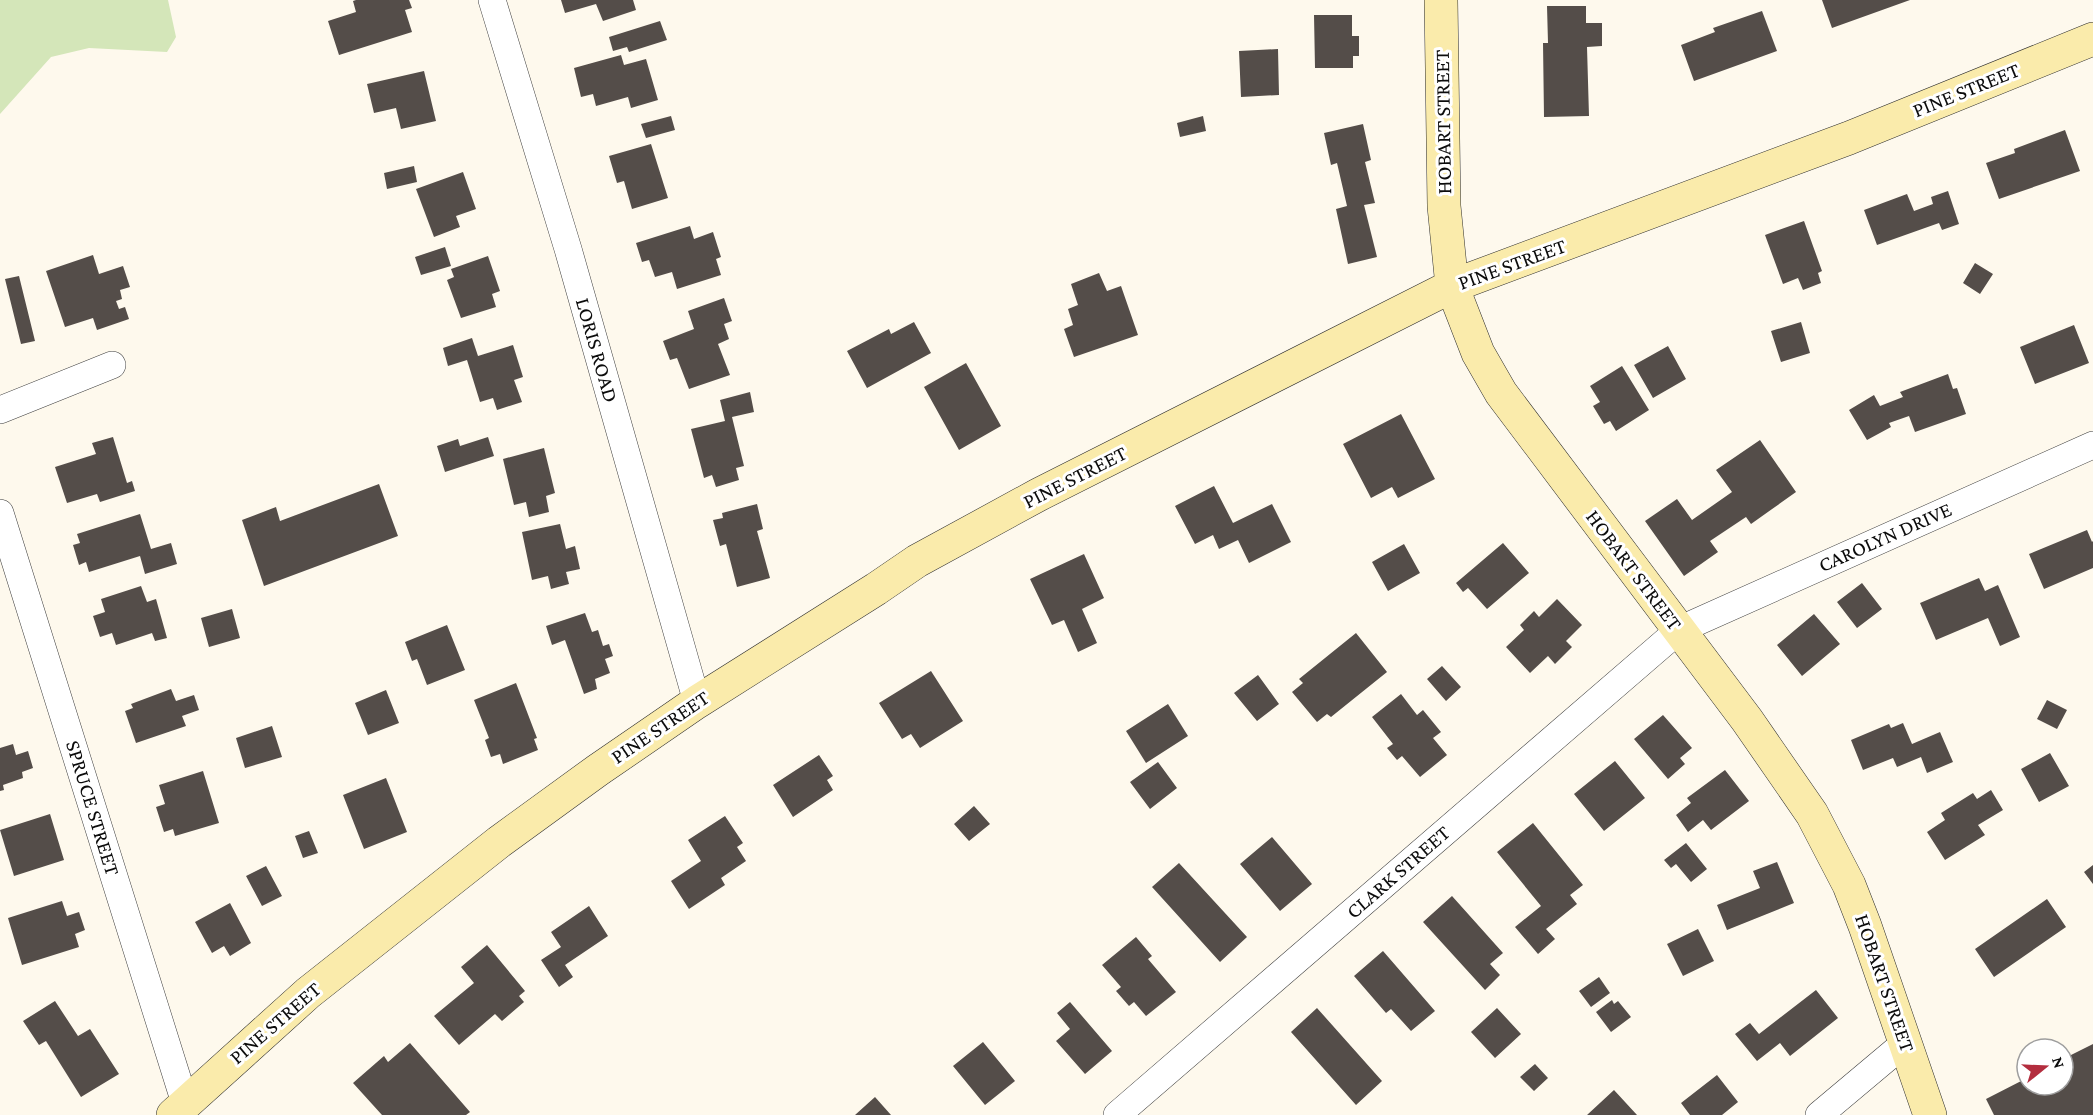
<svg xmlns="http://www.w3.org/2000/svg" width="2093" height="1115" font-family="'Crimson Pro',serif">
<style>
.green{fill:#d4e6b9}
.building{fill:#544d49}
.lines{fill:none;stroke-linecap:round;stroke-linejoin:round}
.street-casing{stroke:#3f3f3f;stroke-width:28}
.secondary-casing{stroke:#2e2e2e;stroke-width:34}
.street{stroke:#fff;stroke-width:27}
.secondary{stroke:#faebab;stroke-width:33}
.labels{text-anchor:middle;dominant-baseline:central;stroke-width:6;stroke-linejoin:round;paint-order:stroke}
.street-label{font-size:21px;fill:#0c0c0c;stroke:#fff}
</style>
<rect width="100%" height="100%" fill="#fef9ed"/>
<path class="green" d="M0,0H168L176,37L167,52L89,48L51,57L0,114Z"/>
<path class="building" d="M356,0H409L412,8L405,10L412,32L339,55L328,21L356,12L353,1Z
M561,0H633L636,10L603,21L596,4L565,13Z
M1822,0H1910L1832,28Z
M1547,6H1586V23H1602V46L1587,47L1589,116L1544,117L1543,43H1548Z
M1762,11L1777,51L1694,81L1681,45L1715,32L1713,28Z
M1314,15H1352V36H1359V56H1353V68H1315Z
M660,21L667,40L629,52L627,47L613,51L609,37Z
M1278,49L1279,95L1241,97L1239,51Z
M621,55L624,65L646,59L658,100L631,108L628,97L596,106L593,94L581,97L574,68Z
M424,71L436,121L401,129L396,108L374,113L367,84Z
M671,116L675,130L646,138L641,124Z
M1203,116L1206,131L1180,137L1177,123Z
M1363,124L1371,160L1365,162L1375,203L1364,205L1377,257L1348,264L1336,209L1347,206L1337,163L1331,165L1324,133Z
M2065,130L2080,171L1999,199L1986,163L2015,153L2014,149Z
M651,144L668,198L632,209L624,181L617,183L609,156Z
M414,166L417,182L387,189L384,173Z
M463,172L476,209L456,216L460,227L434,237L416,189Z
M1948,191L1959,224L1942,230L1939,223L1877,245L1864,210L1907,194L1914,211L1933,204L1931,197Z
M1804,221L1822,271L1818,273L1821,283L1803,290L1798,278L1783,284L1765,235Z
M690,226L694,239L713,232L721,257L716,259L721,275L677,289L672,272L655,277L649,260L642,262L636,243Z
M445,247L451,266L421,275L415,257Z
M93,255L99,274L123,266L130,287L120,290L122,299L116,301L119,309L125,307L129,319L97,330L93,318L65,327L46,271Z
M488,256L500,291L492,294L496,307L461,318L447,280L454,277L451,269Z
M1975,263L1993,274L1980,294L1963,283Z
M1099,273L1107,291L1121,286L1138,335L1074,357L1064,329L1073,325L1068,309L1078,305L1071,284Z
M19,276L35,341L21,344L5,279Z
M724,298L732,321L724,324L729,339L718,344L730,375L689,389L677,358L670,360L663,341L694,329L688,311Z
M914,322L931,353L867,388L847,351L889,329L891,334Z
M1801,322L1810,353L1781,362L1771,331Z
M2074,325L2089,363L2035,384L2020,347Z
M472,338L478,356L513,345L523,377L514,380L522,402L497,410L493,398L480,402L467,360L448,366L443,348Z
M1668,346L1686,379L1653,398L1634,365Z
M966,363L1001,426L959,450L924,387Z
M1622,366L1649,410L1616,431L1610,421L1604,424L1593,406L1600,402L1590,386Z
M1948,374L1953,389L1957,388L1966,414L1915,432L1909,416L1889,423L1891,427L1867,440L1849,410L1874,395L1880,406L1903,397L1900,392Z
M750,392L754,412L732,417L744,466L736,468L739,480L716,487L712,475L704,478L691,429L725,421L720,400Z
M1401,414L1435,479L1398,498L1392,487L1371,498L1343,444Z
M113,437L127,483L132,481L135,491L100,502L97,494L67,503L55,467L96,454L92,443Z
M488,437L494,456L445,472L437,446L458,439L460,446Z
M1760,440L1796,492L1751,524L1746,517L1710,541L1718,552L1684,576L1645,521L1677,499L1692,520L1732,492L1716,470Z
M544,448L555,493L546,496L549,512L529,517L526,502L514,505L503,459Z
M379,484L398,536L264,586L242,520L276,507L280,521Z
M1214,486L1233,523L1272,504L1291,542L1249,563L1238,540L1219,549L1213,535L1195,544L1175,506Z
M757,504L763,529L757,531L770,578L737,587L726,544L720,546L713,520L723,518L722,513Z
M140,514L151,549L171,543L177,564L145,574L140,556L89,572L86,562L79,565L73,545L80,543L77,534Z
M560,524L566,549L575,546L580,569L566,572L569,584L551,589L548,576L532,580L522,532Z
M2087,530L2092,542L2093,541V568L2044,589L2029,554Z
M1503,543L1529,573L1487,609L1468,588L1463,592L1456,583Z
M1404,544L1420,573L1388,591L1372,562Z
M1084,554L1104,598L1082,609L1097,643L1078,652L1064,620L1052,625L1030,579Z
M1979,578L1985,591L1998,585L2020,637L2000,646L1988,618L1936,640L1920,603Z
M1862,583L1882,609L1857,628L1837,602Z
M141,586L147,602L156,599L167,638L155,641L152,633L116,645L112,633L100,637L93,616L105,612L101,599Z
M1557,599L1582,625L1566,641L1572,647L1555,664L1548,656L1530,673L1506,647L1524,630L1520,625L1534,611L1539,617Z
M232,609L240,638L209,647L201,618Z
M585,613L592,632L598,630L603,646L609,644L613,656L605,659L610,673L595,679L597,689L584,694L565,640L552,645L546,626Z
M1814,614L1840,644L1802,676L1777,645Z
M447,625L465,670L427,685L417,659L412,661L405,642Z
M1356,633L1387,672L1331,717L1327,714L1317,722L1292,692L1303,683L1299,679Z
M1442,666L1461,687L1446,701L1427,679Z
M931,671L963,721L920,748L911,734L902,739L879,703Z
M1258,675L1279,704L1257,721L1234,693Z
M516,683L537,738L534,739L538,750L503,764L500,754L491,757L485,740L489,738L474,700Z
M171,689L176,701L194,695L199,710L182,716L186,726L136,743L125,711L133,708L131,704Z
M386,690L399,723L368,735L355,703Z
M1401,694L1417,715L1423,710L1441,732L1433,738L1447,755L1420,777L1402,756L1397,760L1387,748L1393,744L1372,717Z
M2047,700L2067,710L2057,729L2037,719Z
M1168,704L1188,736L1146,763L1126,731Z
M1663,715L1692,748L1680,758L1685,764L1668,779L1634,739Z
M1903,723L1912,744L1940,732L1953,762L1927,773L1921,757L1897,767L1893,758L1863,770L1851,740L1889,724L1891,728Z
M272,726L282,757L245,768L236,738Z
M13,744L16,755L28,751L33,768L22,772L23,778L3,785L4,790L0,791V748Z
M2050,753L2069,786L2039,802L2021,769Z
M819,755L833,776L827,780L833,790L793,817L773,785Z
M1615,761L1645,798L1604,831L1574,794Z
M1158,762L1177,788L1150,809L1130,782Z
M1725,770L1749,801L1711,830L1703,820L1688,832L1676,815L1691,803L1687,798Z
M203,771L219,823L175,836L173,829L164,832L156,807L165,804L159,785Z
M386,778L407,832L364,849L343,795Z
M1991,790L2003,810L1978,825L1985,835L1945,860L1927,832L1945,820L1941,813L1973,793L1977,799Z
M974,806L990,824L969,841L954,824Z
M50,814L64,860L14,876L0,830Z
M725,816L743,843L737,847L746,861L721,878L725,885L689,909L671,881L701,861L688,840Z
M1533,823L1583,885L1570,895L1577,904L1546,929L1555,939L1538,954L1515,927L1541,906L1497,852Z
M309,831L318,853L303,858L295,836Z
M1272,837L1312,884L1280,911L1240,864Z
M1686,843L1707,869L1691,882L1676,864L1671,868L1664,860Z
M1777,862L1794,903L1727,930L1717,905L1760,888L1753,871Z
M1179,863L1247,937L1220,962L1152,887Z
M2093,865V884L2084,872Z
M266,866L282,896L262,906L246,876Z
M1452,896L1503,953L1490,964L1500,975L1485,990L1423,922Z
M2047,899L2066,927L1994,977L1975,949Z
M62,901L67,916L79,912L85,930L75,934L79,947L22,965L8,918Z
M230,903L251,943L230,956L224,946L212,953L195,922Z
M589,906L608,936L565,965L573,977L559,987L541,960L561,947L551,932Z
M1698,929L1714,961L1683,976L1667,944Z
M1136,937L1152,956L1148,959L1176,992L1146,1016L1134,1002L1129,1006L1116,991L1121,987L1102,965Z
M487,945L525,991L519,996L524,1002L502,1021L495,1014L459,1045L434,1016L474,983L461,967Z
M1383,951L1435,1011L1411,1031L1391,1009L1386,1013L1354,976Z
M1599,977L1610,993L1591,1007L1579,991Z
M1816,990L1838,1018L1790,1056L1780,1043L1757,1061L1735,1034L1750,1023L1759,1034Z
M1612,1000L1614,1004L1618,1001L1631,1017L1611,1032L1596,1012Z
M55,1001L78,1036L90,1029L119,1074L81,1097L46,1041L39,1045L23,1021Z
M1070,1002L1112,1051L1085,1074L1056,1041L1070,1029L1057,1013Z
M1317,1008L1382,1081L1356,1105L1291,1032Z
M1497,1008L1521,1034L1495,1058L1471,1032Z
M983,1042L1015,1081L985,1105L953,1066Z
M410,1043L470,1112L466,1115H382L353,1083L384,1056L388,1062Z
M2093,1044V1115H1994L1986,1099L2027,1078V1085H2063V1059Z
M1535,1064L1548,1078L1534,1091L1520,1077Z
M1717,1075L1738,1102L1722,1115H1690L1681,1103Z
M1614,1090L1637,1115H1587Z
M875,1097L891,1115H855Z"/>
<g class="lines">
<defs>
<path id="street" d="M492,0L568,249L697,702
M0,410L112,365
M0,513L185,1103
M1117,1115L1679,630L2093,445
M1819,1115L1906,1042"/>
<path id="secondary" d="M1441,0L1444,206L1452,286L1478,353L1501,393L1747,720L1812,814L1849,885L1865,926L1930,1115
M173,1115L308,993L499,842L598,770L697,702L876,589L917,561L1038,495L1452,286L1849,138L2093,39"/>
</defs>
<use href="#street" class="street-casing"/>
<use href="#secondary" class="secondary-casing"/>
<use href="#street" class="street"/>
<use href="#secondary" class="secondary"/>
</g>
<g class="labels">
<g class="street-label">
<text transform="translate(1966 90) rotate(-22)">PINE STREET</text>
<text transform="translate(1443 122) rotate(-91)">HOBART STREET</text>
<text transform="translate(1512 264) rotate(-20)">PINE STREET</text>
<text transform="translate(597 350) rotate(74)">LORIS ROAD</text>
<text transform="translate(1075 477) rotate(-27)">PINE STREET</text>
<text transform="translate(1885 537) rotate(-24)">CAROLYN DRIVE</text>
<text transform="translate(1634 570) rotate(53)">HOBART STREET</text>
<text transform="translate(660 727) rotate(-34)">PINE STREET</text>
<text transform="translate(93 808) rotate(73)">SPRUCE STREET</text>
<text transform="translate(1398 872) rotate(-41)">CLARK STREET</text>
<text transform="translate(1885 983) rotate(71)">HOBART STREET</text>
<text transform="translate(275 1023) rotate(-41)">PINE STREET</text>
</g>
</g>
<g transform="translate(2045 1067) rotate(72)"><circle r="28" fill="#ffffff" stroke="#9e9e9e" stroke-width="1.5"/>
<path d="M0-4.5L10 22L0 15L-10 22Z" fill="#b32d3e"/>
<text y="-9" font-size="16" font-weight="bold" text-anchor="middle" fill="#0c0c0c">N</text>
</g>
</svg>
